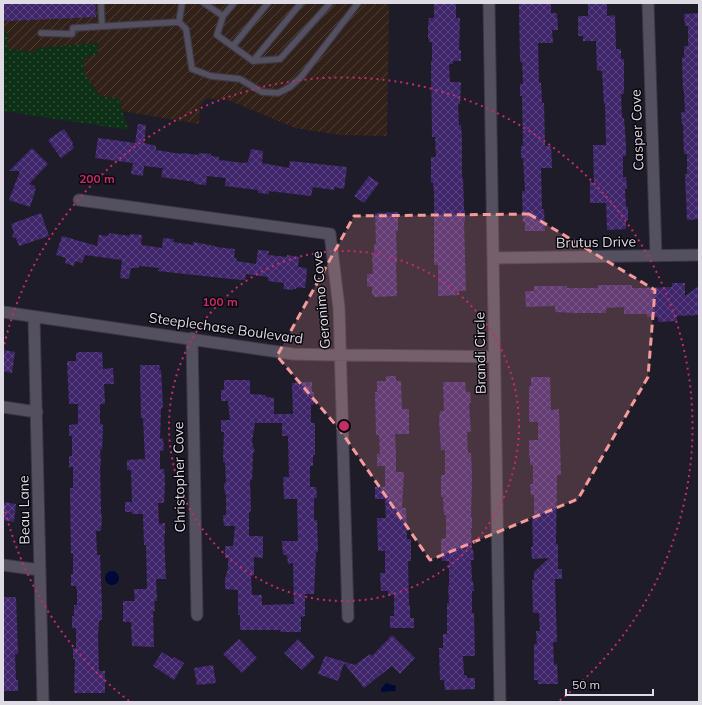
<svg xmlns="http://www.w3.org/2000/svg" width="702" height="705" font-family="Mulish,sans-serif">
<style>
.industrial{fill:url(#industrial-furrows)}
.grass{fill:url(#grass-dots)}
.water{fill:#000836}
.building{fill:url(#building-cross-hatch);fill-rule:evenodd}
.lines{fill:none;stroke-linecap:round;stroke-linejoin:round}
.lane-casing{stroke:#3c3945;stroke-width:8}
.street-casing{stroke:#3c3945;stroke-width:13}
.lane{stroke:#545060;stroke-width:5.5}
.street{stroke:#545060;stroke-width:11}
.marked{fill:#f59b9a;fill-opacity:0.2;stroke:#f59b9a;stroke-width:3;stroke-dasharray:8 5;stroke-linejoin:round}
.ring{fill:none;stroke:#c52c69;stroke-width:2;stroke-dasharray:2 4}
.labels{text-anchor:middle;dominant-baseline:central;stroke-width:3;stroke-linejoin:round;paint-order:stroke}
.street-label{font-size:14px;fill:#dedbe5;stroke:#09070d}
.centre{fill:#c52c69;stroke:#09070d;stroke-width:2}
.ring-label{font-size:12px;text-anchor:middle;font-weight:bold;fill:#c52c69;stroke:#09070d;stroke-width:3;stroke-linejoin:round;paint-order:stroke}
</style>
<defs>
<pattern id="industrial-furrows" width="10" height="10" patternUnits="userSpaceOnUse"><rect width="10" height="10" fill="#322119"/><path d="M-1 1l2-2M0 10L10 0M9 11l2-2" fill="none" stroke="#4f413a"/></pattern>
<pattern id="grass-dots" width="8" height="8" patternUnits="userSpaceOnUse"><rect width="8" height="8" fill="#0d3016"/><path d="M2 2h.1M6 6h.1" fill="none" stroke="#304d38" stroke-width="1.8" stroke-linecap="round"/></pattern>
<pattern id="building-cross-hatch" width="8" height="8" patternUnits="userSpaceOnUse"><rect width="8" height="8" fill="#3f266b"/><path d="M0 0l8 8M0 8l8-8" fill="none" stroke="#5a4580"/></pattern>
</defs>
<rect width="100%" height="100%" fill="#1f1c29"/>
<path class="industrial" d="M3,3H389L387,136L340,135L295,128L228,100L207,98L200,106L199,124L122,111L119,99L100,96L84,73V58L7,49V31L3,30Z"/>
<path class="grass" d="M3,30L7,31L8,49L34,52L37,48L98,43V54L84,58V73L100,96L119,99L122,111L129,130L3,111Z"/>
<path class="water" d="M105 578a7 7 0 1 1 14 0a7 7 0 1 1-14 0Z
M386,683L396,686L395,691L381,692V689Z"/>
<path class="building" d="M3,3H95L96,17L7,21L3,20Z
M434,3H456V18H460L459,50H461V61H453V64H449L450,82H461L460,104H458L459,125H461L462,141V178H463L464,210H465V222H464L466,291H459V295L438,296V265H434V193L433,183H431V157H436L435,137H432L431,61H432V42H429V39H428V27L429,18H434Z
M519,3H551V13H557L558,30H552L553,43H538L539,83H541L542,103H544L545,146H551L552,168H541L542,209H544L545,231H525V222H523L522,191H525L523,158H521V146H523L522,96H520V84H523L522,62H520Z
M588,3H607V16L615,15L616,49H621V59H624V94H621L622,118H624L626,144V156H623V177H626L627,189H625L626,207H628V220H626V229L607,230L606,203H590V180L594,184L593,145H606L605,104H604L602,71L597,70L596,41H583V36H578V16H588Z
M699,13V219L687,220L685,174H687V154H684L683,124H682L681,112H685L684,91H683L682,58H684V46H688V26H685L684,14Z
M138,124L146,125L144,143L156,146V150L181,154L183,153L198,155L199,153L211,154V156L219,157V160L244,163L248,162L251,149L263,151L262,163L289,168L290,161L347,167L344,189L334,187V190L313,187L311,196L269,191V194L258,193V190L225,186L226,178L207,176L206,185L194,184L195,182L161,177L163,168L144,166L143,176L131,174L133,163L95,158L98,138L135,143Z
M64,129L73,143L72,144L74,148L61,158L48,140Z
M32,148L48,164L29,184L35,186L34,188L36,189L30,207L9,200L20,171H9Z
M369,176L379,183L364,203L354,196Z
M398,212V231H396L397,263H396L397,296L375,297L372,294V286L367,287V274H373L372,254H374V244H376L375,213Z
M41,213L49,236L19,246L16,238L12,237L14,233L11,224Z
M109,233L130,236V234L142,235L141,245L162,248L163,238L174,239L173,242L193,245V242L215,246V247L235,249L234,258H237L236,261L256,264L258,250L269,251L268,255L287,257V255L299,257L298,267L306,268L307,271L305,288L297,287L296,289H293V290L283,289L284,283L268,281V277L246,274L245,280L231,279L158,271L159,268L139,266V268H131L129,279L120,278L122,260L85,255L82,263L75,261L74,266L65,263L66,258L56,255L62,236L97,246L99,235L108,236Z
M672,283H685V296L699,286V315L677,316V321L658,322V317H647V314H624V307L606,308V313H576L555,312V306L526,307L525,291H534V286H567V288H598V285H632V288H645L672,287Z
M3,350L15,352L12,373L3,371Z
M80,352H102L103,369L113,368L114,384H104L105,404H100V423L103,425V428L102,450H100L101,466H100L101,511L102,519L101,531H96L97,555H100L102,605V619L99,621L98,637L99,671H105V693H74L75,659H73V648H76V628H72V616H74V605H77V590L76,586H71V574H73V553H71L70,488H73V467H69V456H72V436H69V425L78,424V404H69L67,361H76V353Z
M140,365H160L159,370H161L163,408H161L160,439L163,438L164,450L160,451V469H164L165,481L164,503H158L159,524L165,523V535H164L166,579H156L157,601H154L155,611H153L154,647L132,646L131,622H123V601H135L134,589H147L146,545H144L143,514H132V512H125V502H132L131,470H127V460L145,459L143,418H141Z
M386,376H396V381H401L402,409H409V434H395L396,455V472H404L402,508H406L407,539H411V561H408L409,606H410V618H414V628H390V616H394V595H388V591H381L380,573H385V551H378L377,518H386L385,499H375V487H385V466H377V454H380L379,435H376L375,392H377V381H386Z
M531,377H550L551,410L559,409L561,475H557L556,544H558V569H562V579H555L557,642H553L554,665L557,664L558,684H538V680H534V644H537L536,631H540L539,613H533L532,580H534V572L549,558L532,559L531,547H533L532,516H534V495H531L530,484H533V465H530V457H529V440H538V422H529V386H531Z
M224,380H250V394L266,395V397L274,398V414H293L292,383L312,382V392H314V405H311V423H315V455H313V466H310V487H316L317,498H314V520H317L318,552H316L314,594H305V616L301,617V632H281L280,630H240V615H238V590L225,589V579L228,569V558H225V546H233L235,526H224L223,515H226V494H225L224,483H226L225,462H223L224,432H221V420H230L228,401H221V390H224ZM255,423H282V436H288L289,477H283L284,499H297L298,541H282L283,555H287L288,564L293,563L294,604L262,605V595H252L251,576L254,575V557L263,558V536H249V512H251L250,480H252L253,453L255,451L253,447L252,441Z
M443,382H465L466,392H470L471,403H469L471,432H467L468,453H471L472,476L471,517H472V528H471L472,549H473L474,560H471L472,581H473L474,591H472V613H474L475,656H463L464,675H467V678H475V689L445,690L444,680H440L439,648H443V634H447V603H449L448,586H449V561H442L441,552V539L446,538V515H444L443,497H441V475H445V450H441L439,420L440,411H444Z
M3,502L16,504L14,522L3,520Z
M3,597H16L18,654H15L16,680H18V691H3Z
M392,635L415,658L400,674L392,666L364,688L344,663L338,681L318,674L325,656L355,665L370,654L372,656Z
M239,639L257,658L242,673L223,654Z
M298,639L315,657L302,670L284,653Z
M162,652L173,659L174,657L184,663L174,680L153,666Z
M213,665L216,683L197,685L194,668Z"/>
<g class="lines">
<defs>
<path id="lane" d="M101,3L102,26
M204,3L223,16L217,35L253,61L280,59L330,3
M223,16L234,3
M179,22L182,3
M41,33L72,34L73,28L179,22L186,29L192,69L211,76L240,79L262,92L278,93L290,87L301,77L358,3
M233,46L268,3
M253,61L301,3"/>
<path id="street" d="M489,3L500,702
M648,3L656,256
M79,200L330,234L339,308L348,617
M493,258L699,255
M3,312L293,354C360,356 427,355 494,357
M34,317L43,702
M192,338L197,615
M3,407L37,412
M3,565L40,570"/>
</defs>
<use href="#lane" class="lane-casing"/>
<use href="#street" class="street-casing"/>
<use href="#lane" class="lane"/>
<use href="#street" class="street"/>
</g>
<path class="marked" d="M529,214L655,290L648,377L578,499L430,560L340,430L277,356L354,216Z"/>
<g class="ring">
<circle cx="344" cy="426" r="175"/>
<path d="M129 701A349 349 0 0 1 3 502M3 350A349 349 0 1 1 559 701"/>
</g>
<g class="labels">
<g class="street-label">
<text transform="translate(637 130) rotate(-92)">Casper Cove</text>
<text transform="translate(596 242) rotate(-1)">Brutus Drive</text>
<text transform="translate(321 300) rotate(-95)">Geronimo Cove</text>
<text transform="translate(226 328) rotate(8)">Steeplechase Boulevard</text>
<text transform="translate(480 353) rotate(-91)">Brandi Circle</text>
<text transform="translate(179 477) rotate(-91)">Christopher Cove</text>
<text transform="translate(24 510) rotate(-91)">Beau Lane</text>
</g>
</g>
<circle cx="344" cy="426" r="6" class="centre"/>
<g class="ring-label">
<text x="97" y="183">200 m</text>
<text x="220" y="306">100 m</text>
</g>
<rect width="702" height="705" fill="none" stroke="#dedbe5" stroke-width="8"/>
<path d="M566 689v6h87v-6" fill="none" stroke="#dedbe5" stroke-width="2"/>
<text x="572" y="689" font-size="12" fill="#dedbe5" stroke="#09070d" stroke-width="3" paint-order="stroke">50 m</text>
</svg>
